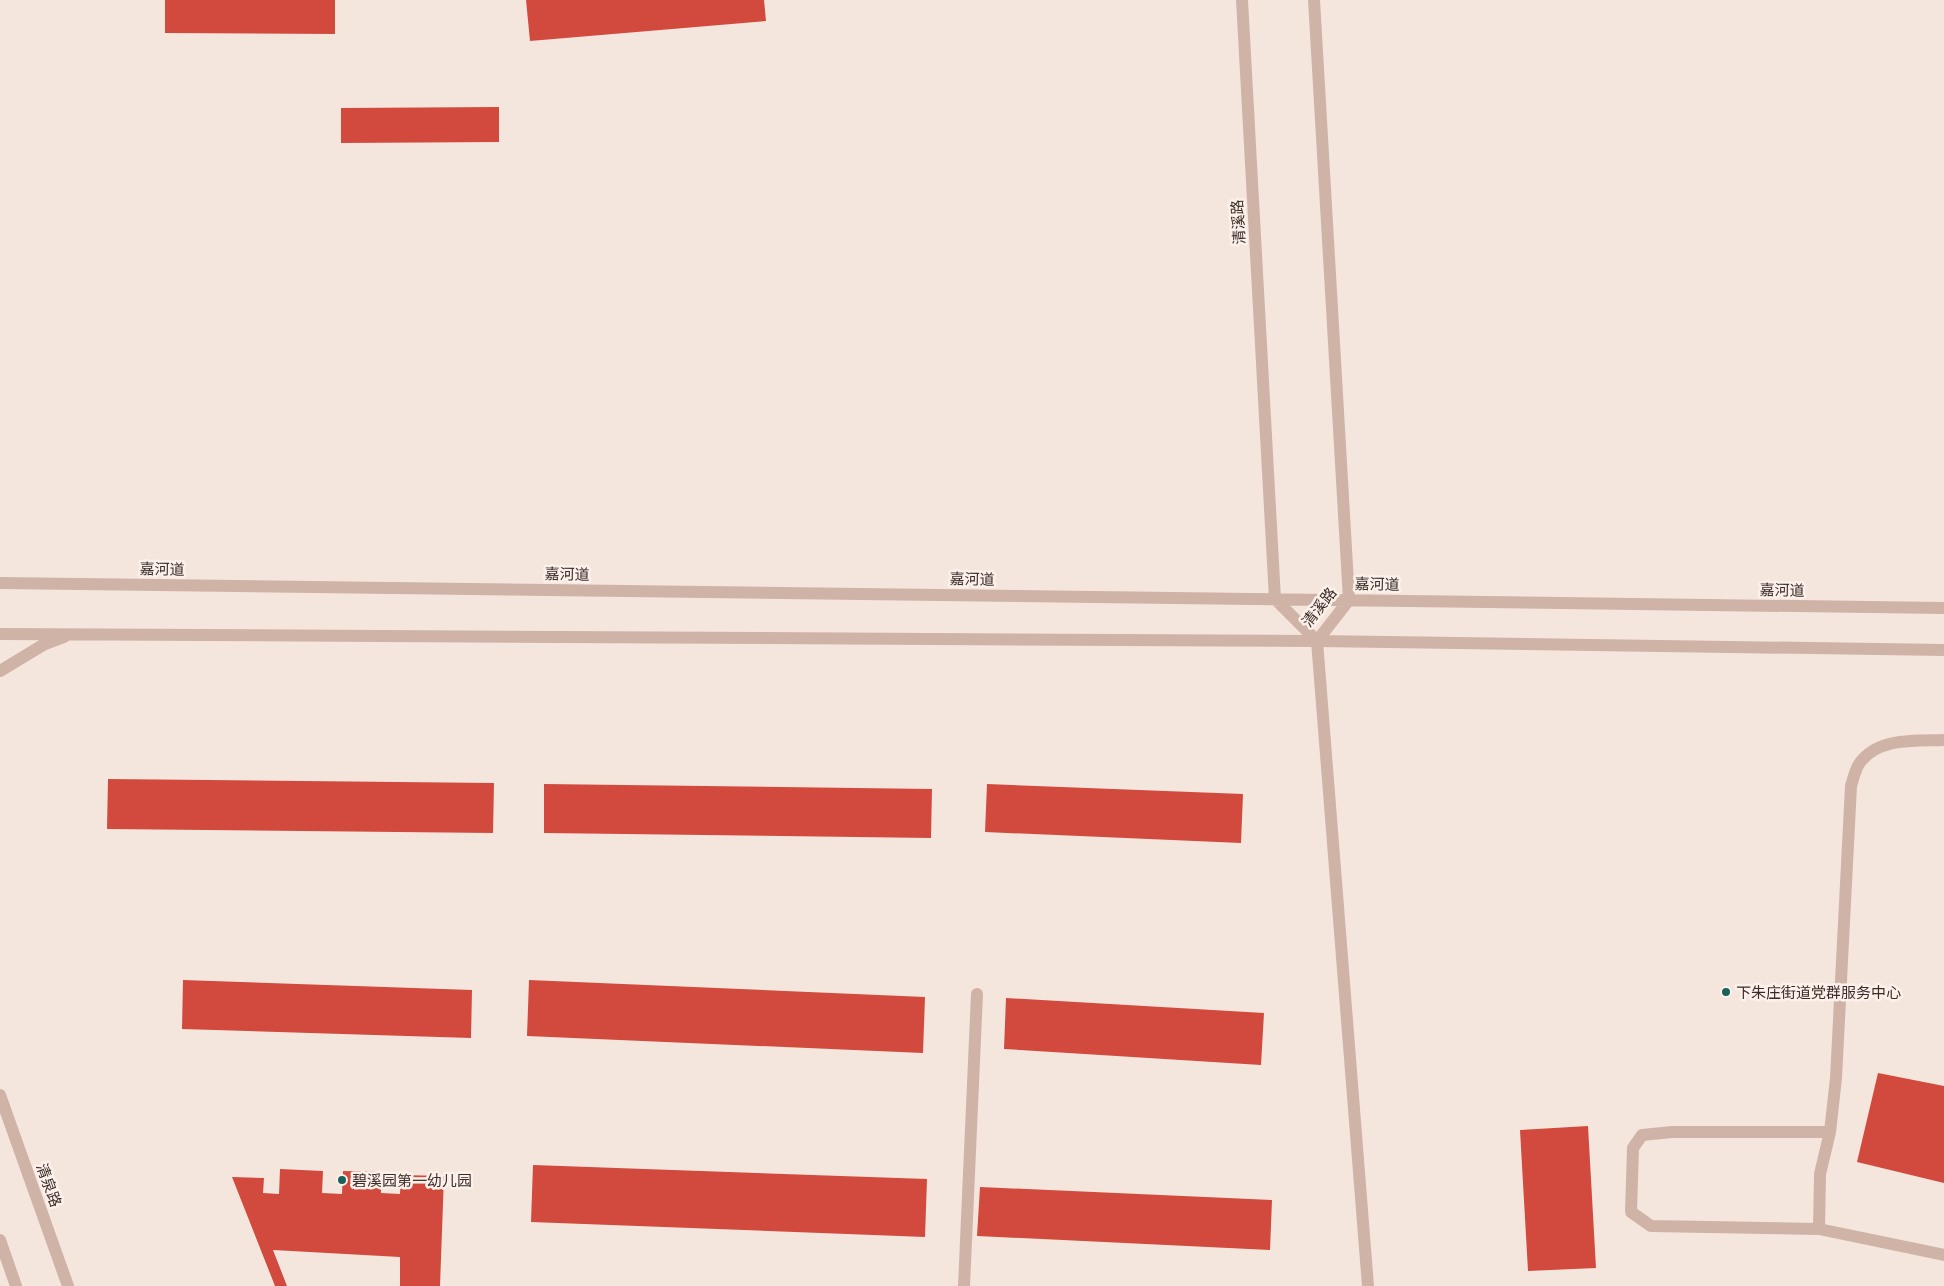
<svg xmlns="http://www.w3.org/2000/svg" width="1944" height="1286" font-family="Poppins,'Noto Sans SC',sans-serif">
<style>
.building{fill:#d24a3d}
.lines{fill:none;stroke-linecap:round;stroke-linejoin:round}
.service{stroke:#cfb3a7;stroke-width:12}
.minor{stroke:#cfb3a7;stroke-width:12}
.tertiary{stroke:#cfb3a7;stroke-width:12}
.poi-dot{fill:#19615a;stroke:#fcf1ea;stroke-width:2}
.labels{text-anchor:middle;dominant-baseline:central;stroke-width:5;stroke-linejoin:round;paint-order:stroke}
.street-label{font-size:15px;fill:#3a2b28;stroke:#fcf1ea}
.poi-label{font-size:15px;fill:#3a2b28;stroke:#fcf1ea;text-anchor:start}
</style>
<rect width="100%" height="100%" fill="#f5e6dd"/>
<path class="building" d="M165,0H335V34L165,33Z
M526,0H764L766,21L530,41Z
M499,107V142L341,143V108Z
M108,779L494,783L493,833L107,829Z
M544,784L932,789L931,838L544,833Z
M987,784L1243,794L1241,843L985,832Z
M183,980L472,990L471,1038L182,1029Z
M529,980L925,997L923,1053L527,1036Z
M1006,998L1264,1013L1261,1065L1004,1049Z
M1878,1073L1944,1086V1183L1857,1162Z
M1588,1126L1596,1268L1528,1271L1520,1130Z
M533,1165L927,1179L925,1237L531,1222Z
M280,1169L323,1171L322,1193L342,1194L343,1171L381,1172V1193L400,1194L401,1175L444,1176L440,1286H400V1257L273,1250L287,1286H275L232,1177L264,1178L263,1193L279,1194Z
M980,1187L1272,1200L1270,1250L977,1236Z"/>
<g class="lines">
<path class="service" d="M1944,740C1916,741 1877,737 1859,764C1855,770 1853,780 1851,786L1836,1078L1830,1132L1820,1174L1819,1229L1944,1255
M1819,1229L1651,1226L1631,1212L1633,1148L1642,1135L1672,1132H1830"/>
<path class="minor" d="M1317,641L1368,1286
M964,1286L977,994"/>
<path class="tertiary" d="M1242,0L1275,599L1317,641
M1314,0L1349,600L1317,641
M0,583L1944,608
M0,634L1317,641L1944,650
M0,671L43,645L64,637
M0,1095L68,1286
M0,1240L16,1286"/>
</g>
<g class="poi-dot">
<circle cx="1726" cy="992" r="5"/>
<circle cx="342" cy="1180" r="5"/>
</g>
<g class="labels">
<g class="street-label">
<text transform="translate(1238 222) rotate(-93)">清溪路</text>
<text transform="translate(162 569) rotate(1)">嘉河道</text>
<text transform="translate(567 574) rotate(1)">嘉河道</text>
<text transform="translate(972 579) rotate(1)">嘉河道</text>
<text transform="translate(1377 584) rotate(1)">嘉河道</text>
<text transform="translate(1782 590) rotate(1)">嘉河道</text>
<text transform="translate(1319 607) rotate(-52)">清溪路</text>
<text transform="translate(49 1185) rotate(70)">清泉路</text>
</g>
<g class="poi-label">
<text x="1736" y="992">下朱庄街道党群服务中心</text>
<text x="352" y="1180">碧溪园第一幼儿园</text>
</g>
</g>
</svg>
